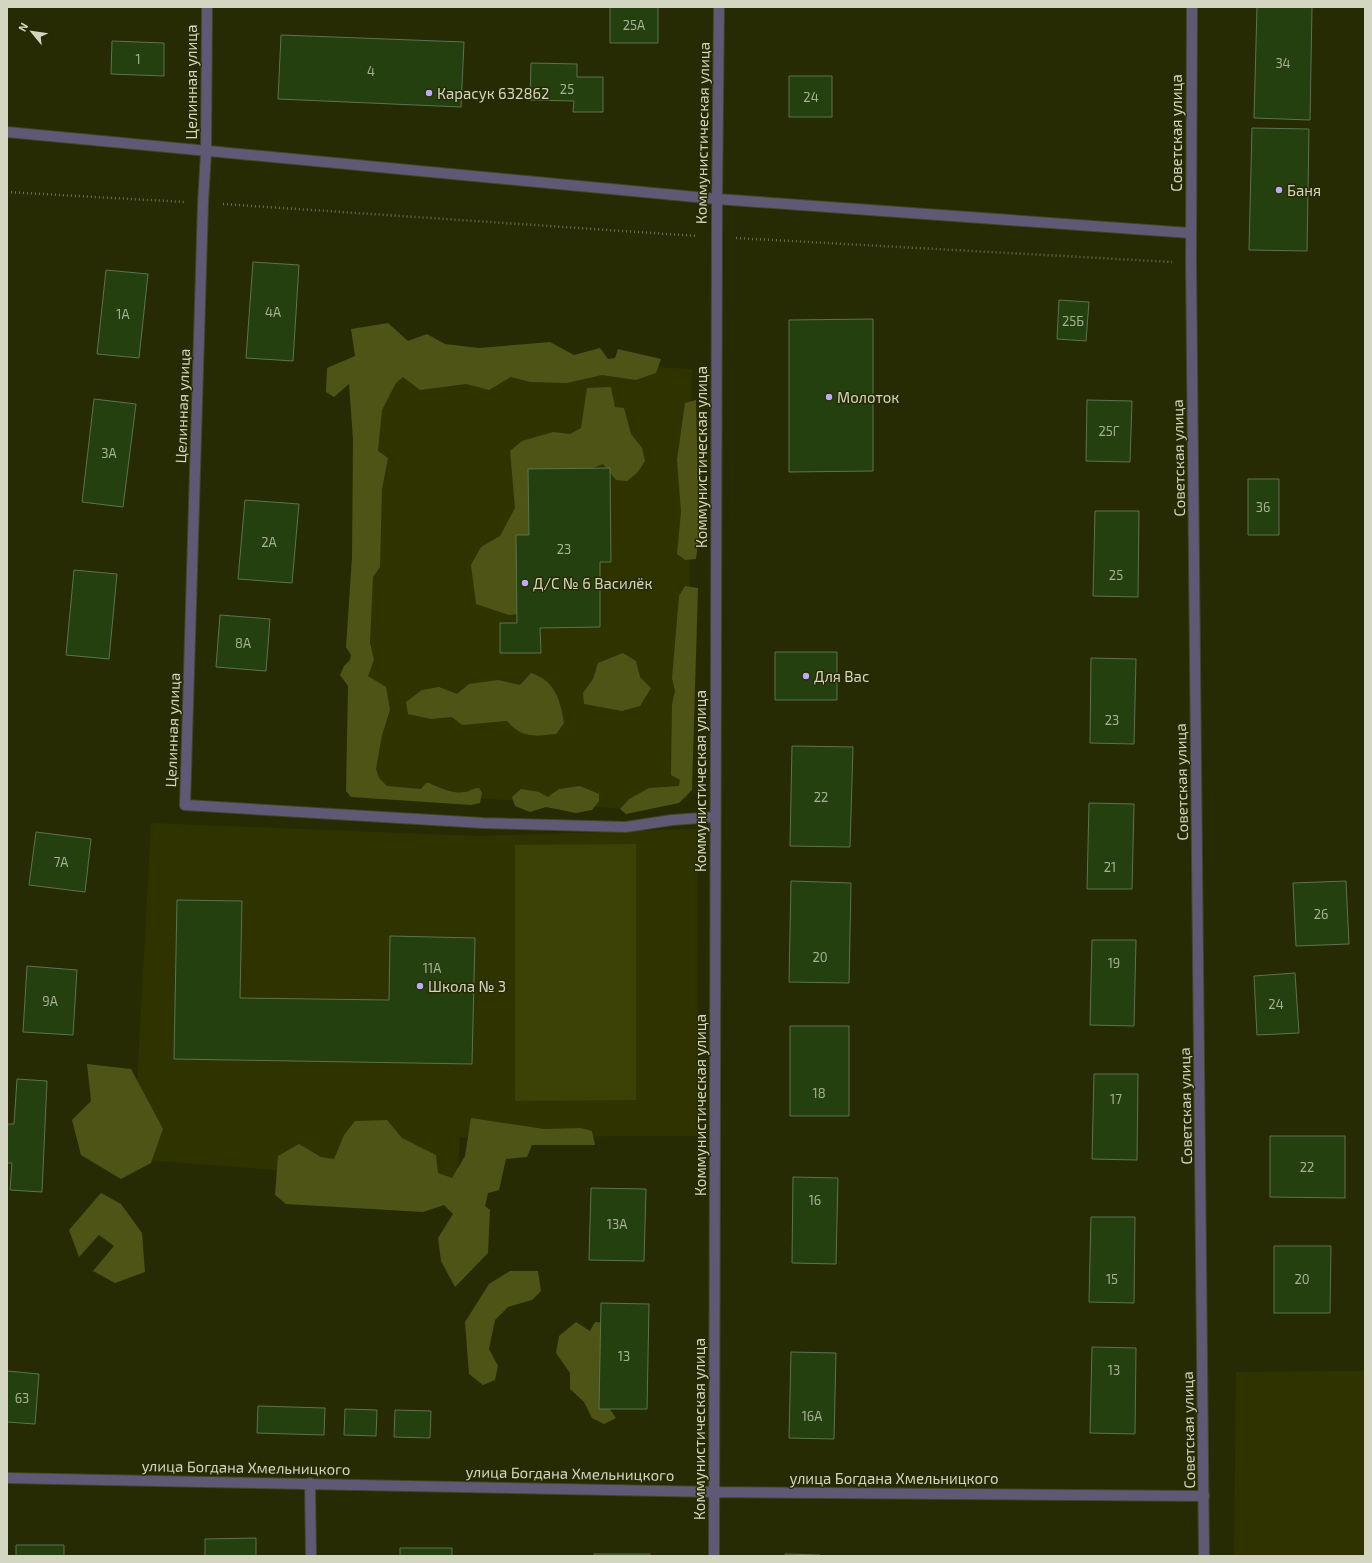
<svg xmlns="http://www.w3.org/2000/svg" width="1372" height="1563" font-family="'Exo 2',sans-serif">
<style>
.built{fill:#2f3300}
.green{fill:#3c4205}
.forest{fill:#4e5416}
.building{fill:#23400e;stroke:#5c7350}
.lines{fill:none;stroke-linecap:round;stroke-linejoin:round}
.service-casing{stroke:#434621;stroke-width:12}
.minor-casing{stroke:#434621;stroke-width:12}
.tertiary-casing{stroke:#434621;stroke-width:12}
.path{stroke:#707353;stroke-width:2.5;stroke-dasharray:1 3;stroke-linecap:butt}
.service{stroke:#5f5976;stroke-width:10}
.minor{stroke:#5f5976;stroke-width:10}
.tertiary{stroke:#5f5976;stroke-width:10}
.poi-dot{fill:#bcaaf5;stroke:#272b03;stroke-width:1.5}
.labels{text-anchor:middle;dominant-baseline:central;stroke-width:3;stroke-linejoin:round;paint-order:stroke}
.number-label{font-size:13px;fill:#a7b094}
.street-label{font-size:15px;fill:#d3d6c1;stroke:#272b03}
.poi-label{font-size:15px;fill:#d3d6c1;stroke:#272b03;text-anchor:start}
</style>
<rect width="100%" height="100%" fill="#272b03"/>
<path class="built" d="M471,358L692,369L687,798L626,809L355,789L365,376Z
M151,823L478,836L697,829L698,1136L460,1137L457,1184L133,1159Z
M1365,1371V1556H1234L1236,1372Z"/>
<path class="green" d="M636,844V1100L515,1101V845Z"/>
<path class="forest" d="M388,323L408,341L427,334L445,344L479,348L550,342L574,355L600,348L608,359L615,358L618,349L661,359L656,373L636,380L602,375L567,383L530,382L511,377L489,390L466,384L420,390L403,377L396,383L382,410L378,451L388,458L382,489L380,567L373,577L370,643L374,660L368,676L386,687L390,710L382,735L376,769L379,778L387,786L421,789L426,783H429C440,788 452,794 464,792C470,792 471,788 479,788L482,793L480,803L471,805L351,797L346,791L348,686L340,675L344,666L350,660L351,655L346,647L352,557L353,439L349,384L334,397L326,392L327,368L355,356L351,329Z
M611,387L615,407L624,408L631,434L642,448L645,461L637,473L627,481L616,480L603,464L584,472L533,612L509,615L476,604L471,565L481,547L500,536L515,508L510,451L522,441L553,432L570,434L581,428L587,388Z
M696,400L699,535L696,559L685,560L677,554L681,512L677,460L685,403Z
M685,586L698,588L692,790L679,803L626,814L620,809L629,799L649,788L679,786L680,780L671,775L672,704L675,691L672,678L679,596Z
M623,653L636,661L640,677L651,688L640,706L622,711L584,704L583,693L593,679L598,663Z
M531,673C536,675 541,677 545,680C558,690 562,709 564,723L556,734C533,736 523,739 507,721L462,725L452,717L431,719L408,714L406,702L422,690L439,687L457,694L469,684L498,680L520,685Z
M580,786L599,794V801L592,810L576,813L546,807L530,812L515,806L512,797L521,789L539,792L548,797L559,789Z
M87,1064L131,1069L163,1129L151,1163L121,1179L81,1155L72,1120L91,1101Z
M471,1118L544,1129L581,1128L592,1131L595,1145H532L527,1157L506,1159L499,1190L488,1193L485,1206L490,1210L488,1253L455,1287L441,1261L438,1238L453,1214L444,1205L423,1212L286,1204L275,1195L278,1156L299,1144L321,1157L334,1159L344,1135L355,1121L387,1120L402,1138L436,1155L438,1173L452,1178L465,1156Z
M101,1193L121,1204L142,1233L145,1272L115,1283L93,1271L114,1246L99,1235L79,1257L69,1230Z
M510,1271H538L541,1291L532,1300L508,1307L495,1320L489,1349L498,1366L495,1380L483,1385L469,1374L465,1322L489,1284Z
M576,1322L590,1331L595,1322L606,1323L607,1405L616,1418L604,1424L592,1418L584,1402L570,1389V1373L556,1353L559,1336Z"/>
<path class="building" d="M610,7H658V43H610Z
M1257,7H1312L1310,120L1254,118Z
M281,35L464,42L461,107L278,99Z
M112,41L164,43V76L111,74Z
M531,63L577,64V77H603V112H573L574,101L530,100Z
M789,76H832V117H789Z
M1252,128L1309,129L1307,251L1249,250Z
M253,262L299,265L293,361L246,358Z
M106,270L148,274L139,358L97,354Z
M1059,300L1089,302L1086,341L1057,339Z
M873,319V471L789,472V320Z
M94,399L136,404L123,507L82,502Z
M1087,400L1132,401L1130,462L1086,461Z
M610,468L611,562H600V627L540,628L541,653H500V623H517L516,535H529L528,469Z
M1248,479H1279V535H1248Z
M245,500L299,504L292,583L238,579Z
M1095,511H1139L1138,597L1093,596Z
M74,570L117,574L109,659L66,655Z
M220,615L270,619L266,671L216,667Z
M775,652H837V700H775Z
M1091,658L1136,659L1134,744L1090,743Z
M792,746L853,747L850,847L790,846Z
M1089,803L1134,804L1132,889H1087Z
M36,832L91,839L85,892L29,885Z
M791,881L851,883L849,983L789,982Z
M1346,881L1349,944L1296,946L1293,883Z
M177,900L242,901L240,998L389,1000L390,936L475,938L472,1064L174,1059Z
M1092,940H1136L1134,1026L1090,1025Z
M27,966L77,970L73,1035L23,1032Z
M1295,973L1299,1033L1257,1035L1254,976Z
M790,1026H849V1116H790Z
M1094,1074H1138L1137,1160L1092,1159Z
M17,1079L47,1081L42,1192L10,1190L12,1163H7V1124H14Z
M1270,1136H1345V1198L1270,1197Z
M793,1177L838,1178L836,1264L792,1263Z
M591,1188L646,1189L644,1261L589,1260Z
M1091,1217H1135L1134,1303L1089,1302Z
M1274,1246H1331L1330,1313H1274Z
M601,1303L649,1304L647,1409H599Z
M1092,1347L1136,1348L1135,1434L1090,1433Z
M791,1352L836,1353L834,1439L789,1438Z
M7,1371L39,1374L35,1424L7,1422Z
M258,1406L325,1408L324,1435L257,1433Z
M345,1409L377,1410L376,1436L344,1435Z
M395,1410L431,1411L430,1438L394,1437Z
M256,1538V1556H205V1539Z
M16,1545H64V1556H16Z
M400,1548H452V1556H400Z
M594,1554H650V1556H594Z
M785,1554L820,1555V1556H785Z"/>
<g class="lines">
<defs>
<path id="service" d="M185,805L483,823L626,827L672,820L715,817"/>
<path id="minor" d="M185,805L203,203L206,152L207,7
M7,1478L714,1492L1204,1496
M310,1483L311,1556
M714,1556L717,199L719,7"/>
<path id="tertiary" d="M1192,7L1191,263L1204,1556
M7,132L717,199L1190,233"/>
</defs>
<use href="#service" class="service-casing"/>
<use href="#minor" class="minor-casing"/>
<use href="#tertiary" class="tertiary-casing"/>
<path class="path" d="M7,192L184,202
M223,204L697,236
M736,238L1172,262"/>
<use href="#service" class="service"/>
<use href="#minor" class="minor"/>
<use href="#tertiary" class="tertiary"/>
</g>
<g class="poi-dot">
<circle cx="429" cy="93" r="4"/>
<circle cx="1279" cy="190" r="4"/>
<circle cx="829" cy="397" r="4"/>
<circle cx="525" cy="583" r="4"/>
<circle cx="806" cy="676" r="4"/>
<circle cx="420" cy="986" r="4"/>
</g>
<g class="labels">
<g class="number-label">
<text x="634" y="25">25А</text>
<text x="138" y="59">1</text>
<text x="1283" y="63">34</text>
<text x="371" y="71">4</text>
<text x="567" y="89">25</text>
<text x="811" y="97">24</text>
<text x="273" y="312">4А</text>
<text x="123" y="314">1А</text>
<text x="1073" y="321">25Б</text>
<text x="1109" y="431">25Г</text>
<text x="109" y="453">3А</text>
<text x="1263" y="507">36</text>
<text x="269" y="542">2А</text>
<text x="564" y="549">23</text>
<text x="1116" y="575">25</text>
<text x="243" y="643">8А</text>
<text x="1112" y="720">23</text>
<text x="821" y="797">22</text>
<text x="61" y="862">7А</text>
<text x="1110" y="867">21</text>
<text x="1321" y="914">26</text>
<text x="820" y="957">20</text>
<text x="1114" y="963">19</text>
<text x="432" y="968">11А</text>
<text x="50" y="1001">9А</text>
<text x="1276" y="1004">24</text>
<text x="819" y="1093">18</text>
<text x="1116" y="1099">17</text>
<text x="1307" y="1167">22</text>
<text x="815" y="1200">16</text>
<text x="617" y="1224">13А</text>
<text x="1112" y="1279">15</text>
<text x="1302" y="1279">20</text>
<text x="624" y="1356">13</text>
<text x="1114" y="1370">13</text>
<text x="22" y="1398">63</text>
<text x="812" y="1416">16А</text>
</g>
<g class="street-label">
<text transform="translate(191 82) rotate(-90)">Целинная улица</text>
<text transform="translate(702 133) rotate(-89)">Коммунистическая улица</text>
<text transform="translate(1176 133) rotate(-90)">Советская улица</text>
<text transform="translate(182 406) rotate(-88)">Целинная улица</text>
<text transform="translate(701 457) rotate(-90)">Коммунистическая улица</text>
<text transform="translate(1178 458) rotate(-91)">Советская улица</text>
<text transform="translate(172 730) rotate(-88)">Целинная улица</text>
<text transform="translate(700 781) rotate(-90)">Коммунистическая улица</text>
<text transform="translate(1181 782) rotate(-91)">Советская улица</text>
<text transform="translate(700 1105) rotate(-90)">Коммунистическая улица</text>
<text transform="translate(1185 1106) rotate(-91)">Советская улица</text>
<text transform="translate(699 1429) rotate(-90)">Коммунистическая улица</text>
<text transform="translate(1188 1430) rotate(-91)">Советская улица</text>
<text transform="translate(246 1467) rotate(1)">улица Богдана Хмельницкого</text>
<text transform="translate(570 1473) rotate(1)">улица Богдана Хмельницкого</text>
<text x="894" y="1478">улица Богдана Хмельницкого</text>
</g>
<g class="poi-label">
<text x="437" y="93">Карасук 632862</text>
<text x="1287" y="190">Баня</text>
<text x="837" y="397">Молоток</text>
<text x="533" y="583">Д/С № 6 Василёк</text>
<text x="814" y="676">Для Вас</text>
<text x="428" y="986">Школа № 3</text>
</g>
</g>
<rect width="1372" height="1563" fill="none" stroke="#d3d6c1" stroke-width="16"/>
<g transform="translate(32 32) rotate(299)" stroke="#272b03" stroke-width="3" paint-order="stroke">
<path d="M0-3L7 15L0 10L-7 15Z" fill="#d3d6c1"/>
<text y="-6" font-size="11" font-weight="bold" text-anchor="middle" fill="#d3d6c1">N</text>
</g>
</svg>
